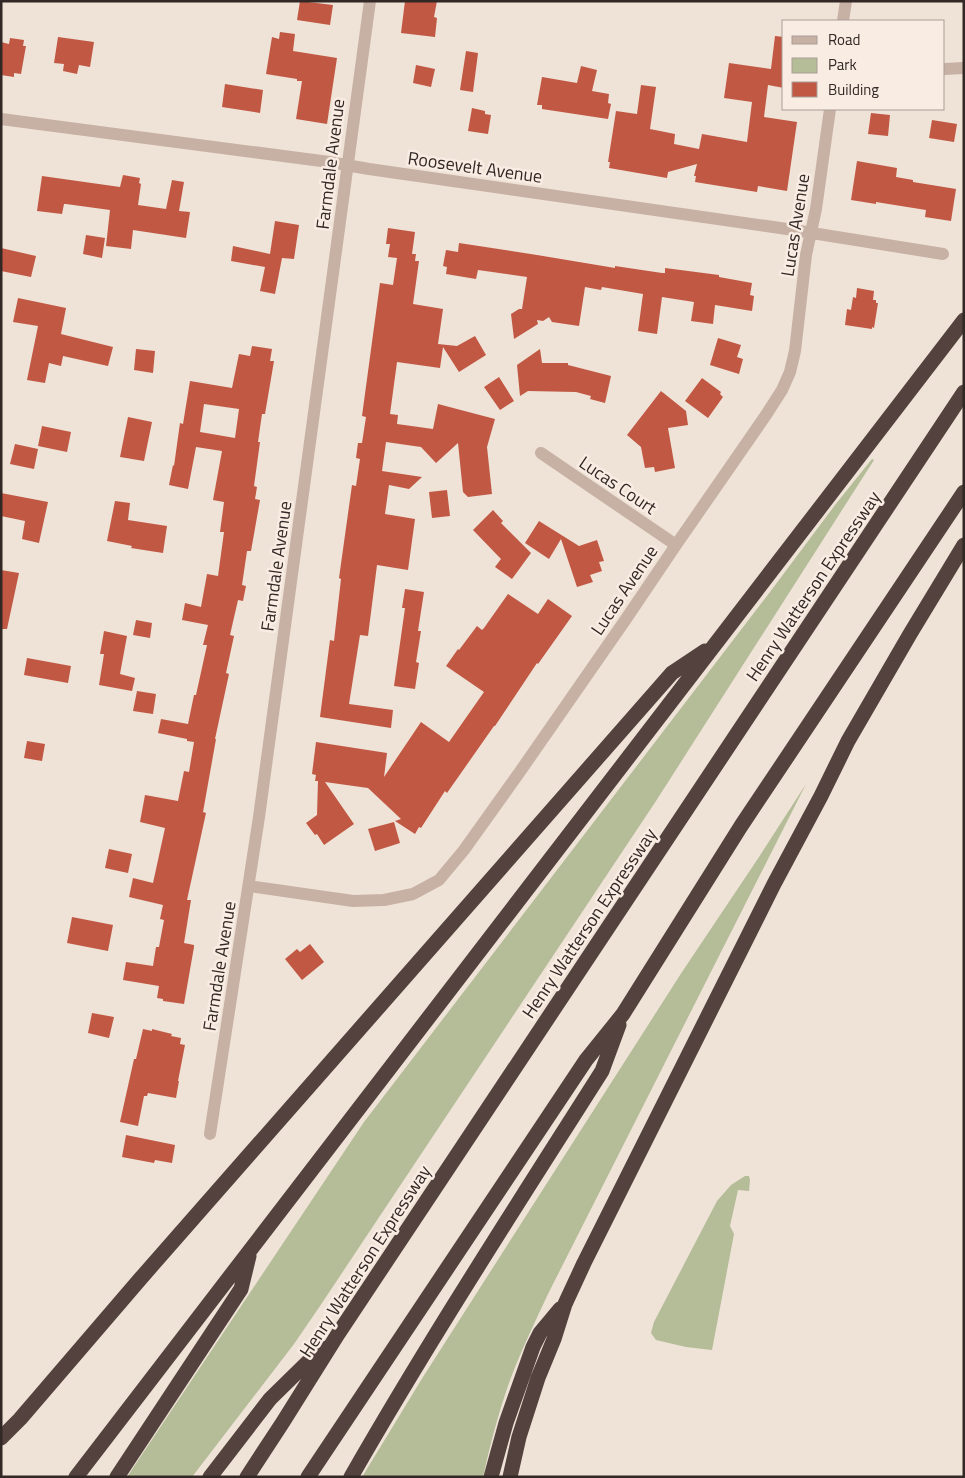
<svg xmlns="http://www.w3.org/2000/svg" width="965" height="1478" font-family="'Titillium Web',sans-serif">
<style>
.green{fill:#b4bd98}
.building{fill:#c15843;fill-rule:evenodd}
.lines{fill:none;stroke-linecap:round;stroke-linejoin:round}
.minor{stroke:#c7b1a4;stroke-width:12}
.highway{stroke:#53423d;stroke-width:15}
.labels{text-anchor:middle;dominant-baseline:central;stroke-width:5;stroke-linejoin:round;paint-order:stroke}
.street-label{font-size:18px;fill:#322825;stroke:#f8ece3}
</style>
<rect width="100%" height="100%" fill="#efe2d7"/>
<path class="green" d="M872,459L874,460L656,801L320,1306L294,1344L192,1477H127L364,1122L770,592L835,505Z
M806,784L548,1294C534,1324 520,1353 509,1383C498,1414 490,1446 483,1477H362L423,1377L682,972L759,857Z
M745,1176H749L750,1180L749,1191L738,1190L730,1226L734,1234L712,1350L686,1347L656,1340L651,1333L654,1322L717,1201L731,1185Z"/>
<path class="building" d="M300,1L333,5L330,25L297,20Z
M405,1H437L434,17L437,18L435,37L401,33Z
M280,32L295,34L293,51L337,58L327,124L296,119L302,81H297V79L266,74L272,37L279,39Z
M775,36L784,37V88L768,85L764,117L797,122L787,191L758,186L757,192L695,182L696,176H694L697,164L668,172L667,178L609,168L610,162H608L616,111L637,114L641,85L656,87L650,129L675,134L674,144L699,149L702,134L747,142L752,102L724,98L729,63L771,69Z
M58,37L94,42L90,67L79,65L77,74L63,71L64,64L54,63Z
M10,38L24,40L23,46H26L21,74L14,73V77L1,75V42L9,44Z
M466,51L478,53L473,92L460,90Z
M416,65L435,69L431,87L413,83Z
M581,66L597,70L592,91L609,94L608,103L611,104L608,119L542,109V105H537L542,77L577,83Z
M225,84L263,90L260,113L222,107Z
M472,108L485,111V114L491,115L488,134L468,131Z
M871,113L890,115L888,136L868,134Z
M932,120L957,124L954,142L929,138Z
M857,161L897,168L896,177L913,180V182L956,189L951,221L925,217L926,210L876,202V204L851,200Z
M123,175L140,178L139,183L141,184L138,205L166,209L172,180L184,182L179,211L190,212L186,238L133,230L131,249L106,246L110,210L66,204H64L62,214L37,211L42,176L120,187Z
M275,221L299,225L294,259L282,258L275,294L260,291L265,267L231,261L233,246L270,254Z
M388,228L415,232L412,254H416L415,261H419L413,304L443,309L438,344L457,346L475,336L486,355L459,372L443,347L440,368L397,362L390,414L398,415L397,424L433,429L438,404L495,419L487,447L492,494L468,497L463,492L458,443L436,463L421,447L386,442L382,471L422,477L409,489L389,485L385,514L415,519L408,570L377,565L368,636L360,635L349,704L393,710L391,728L320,717L330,640L334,641L341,579L339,578L352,485L356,486L360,459L356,458L358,443H362L366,417L362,416L380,283L393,285L397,258L388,257L390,244H386Z
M86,235L105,238L102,258L83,254Z
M459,243L537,255L615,268V266L662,273H665V268L719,275V277L752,283L750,295L754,296L752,311L715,305L713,324L691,321L694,302L662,297L657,334L638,331L643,294L602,287L601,290L585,287L579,326L552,322L549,317L543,321L537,320L538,324L514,339L511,314L519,309H522L527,277L478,270L476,279L446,274L447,267L443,266L446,250L458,252Z
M1,248L36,256L31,277L1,271Z
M857,288L874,291L873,300H876V303H878L874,328L872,327V329L845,325L847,309L851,310L853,297L856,298Z
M18,298L66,308L61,334L113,347L108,366L63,356L61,366L49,363L45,383L27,380L38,326L13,322Z
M718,338L741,345L737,357L743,359L739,374L710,365Z
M252,346L272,349L270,361H274L265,414H262L258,442H260L254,486L257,487L255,499L260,500L251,551H247L242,585L246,586L243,601L238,600L230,635L234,636L226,673L229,674L215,739H216L203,812L206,813L187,900H191L184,943L194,945V947L184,1004L163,1001V999L157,998L159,986L123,980L126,962L153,966L156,947H159L164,920L160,919L163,905L129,897L133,878L153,883L165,828L140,822L145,795L178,801L184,771L189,772L194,742L187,741V739L158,733L161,719L188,724L194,695H196L207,645H203L208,625L182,620L185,603L201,607L207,574L218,576L224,532H220L224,502L213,500L222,451L196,447L188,489L169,485L173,465L174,466L180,423L183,424L190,381L232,388L239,354L250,356ZM204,404L239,409L235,438L200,432Z
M136,349L155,351L153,373L134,370Z
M540,349L542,363H568V365L611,376L605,403L590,399L591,396L576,392L528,391L520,396L517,365Z
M499,377L514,401L500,410L484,387Z
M702,378L721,392L720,394L723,397L708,418L685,401Z
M661,391L686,411L688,425L668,428L675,468L655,472L654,467L645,468L641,447L627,435Z
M128,417L152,422L144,461L120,457Z
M42,426L71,432L67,452L38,446Z
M15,444L38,449L34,469L10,464Z
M447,490L450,516L432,518L429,492Z
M1,493L48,502L39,543L22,539L25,521L1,516Z
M115,501L130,503L128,520L167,526L163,553L131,548L132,546L107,541Z
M493,510L503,521L501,523L531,553L512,579L495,567L501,559L473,530Z
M539,521L579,546L597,540L604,561L599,562L602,571L590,575L593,582L577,587L561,539L549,559L525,543Z
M1,570L19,573L7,629H1Z
M405,589L424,592L418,631H421L416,662L419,663L415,689L394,686L405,608H402Z
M508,594L538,614L548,599L572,616L538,664L537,663L495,726H494L447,793L445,791L421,828L419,827L415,834L395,821L401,819L368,788L325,782L354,824L324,845L317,834L315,835L306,823L317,815L318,781H315L316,775L312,774L316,742L387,753L384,777L421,722L449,742L484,692L446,666L458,649L459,650L477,626L482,630L484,628Z
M136,620L152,623L150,638L133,635Z
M104,631L127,636L120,674L135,678L132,691L99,685L104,654H100Z
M27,658L71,666L68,683L24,675Z
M137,691L156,694L153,714L133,711Z
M27,741L45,744L42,761L24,758Z
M394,822L400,843L375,851L368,829Z
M109,849L132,854L128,873L105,868Z
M72,917L113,925L108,951L67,943Z
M310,944L324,962L302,980L285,959L297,949L300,952Z
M92,1013L114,1017L109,1038L88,1033Z
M143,1029L152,1031V1029L172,1034L171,1036L181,1038L180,1044L185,1045L178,1081H179L176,1098L148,1093L147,1096H144L138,1126L120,1122L134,1059H136Z
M126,1135L175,1145L172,1163L155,1160L154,1163L122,1157Z"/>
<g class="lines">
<path class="minor" d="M843,21L846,1
M944,69L964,68
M1,119L329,162L369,169L787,229L943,254
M541,453L676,545
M249,886L353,901L384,900L413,894L439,880L464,850L519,773L626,619L676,545L766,415L782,390L790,372L795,351L806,255L816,209L830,109
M210,1134L259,817L370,1"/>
<path class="highway" d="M1,1438L20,1419L141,1278L672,673L705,651
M76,1477L964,320
M117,1477L241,1289L249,1256
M210,1477L270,1399L322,1348
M247,1477L283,1422L338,1334L964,392
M308,1477L586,1060L623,1014L741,826L964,492
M351,1477C430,1339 517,1205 602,1071L619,1025
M491,1477L506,1423L533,1347L540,1333L560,1309
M510,1477L519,1437L538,1378L554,1339L565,1304L584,1263L774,884L821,796L848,741L910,634L964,545"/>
</g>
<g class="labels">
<g class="street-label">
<text transform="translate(330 164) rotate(-83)">Farmdale Avenue</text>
<text transform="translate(475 167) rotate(8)">Roosevelt Avenue</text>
<text transform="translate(795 225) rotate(-81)">Lucas Avenue</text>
<text transform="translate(618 485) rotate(34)">Lucas Court</text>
<text transform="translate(276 566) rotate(-82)">Farmdale Avenue</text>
<text transform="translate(813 586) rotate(-56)">Henry Watterson Expressway</text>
<text transform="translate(624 590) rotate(-56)">Lucas Avenue</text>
<text transform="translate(589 923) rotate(-56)">Henry Watterson Expressway</text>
<text transform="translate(219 966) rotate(-81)">Farmdale Avenue</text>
<text transform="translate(365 1261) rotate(-57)">Henry Watterson Expressway</text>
</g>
</g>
<rect width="965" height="1478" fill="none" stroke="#322825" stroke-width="5"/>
<rect x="782" y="20" width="162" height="90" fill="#f8ece3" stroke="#a99e97"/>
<rect x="792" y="36" width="25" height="8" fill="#c7b1a4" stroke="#a99e97"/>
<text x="828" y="45" font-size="15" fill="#322825">Road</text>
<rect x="792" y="58" width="25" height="15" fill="#b4bd98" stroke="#a99e97"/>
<text x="828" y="70" font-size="15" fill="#322825">Park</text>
<rect x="792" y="82" width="25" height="15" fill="#c15843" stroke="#a99e97"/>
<text x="828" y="95" font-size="15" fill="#322825">Building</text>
</svg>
